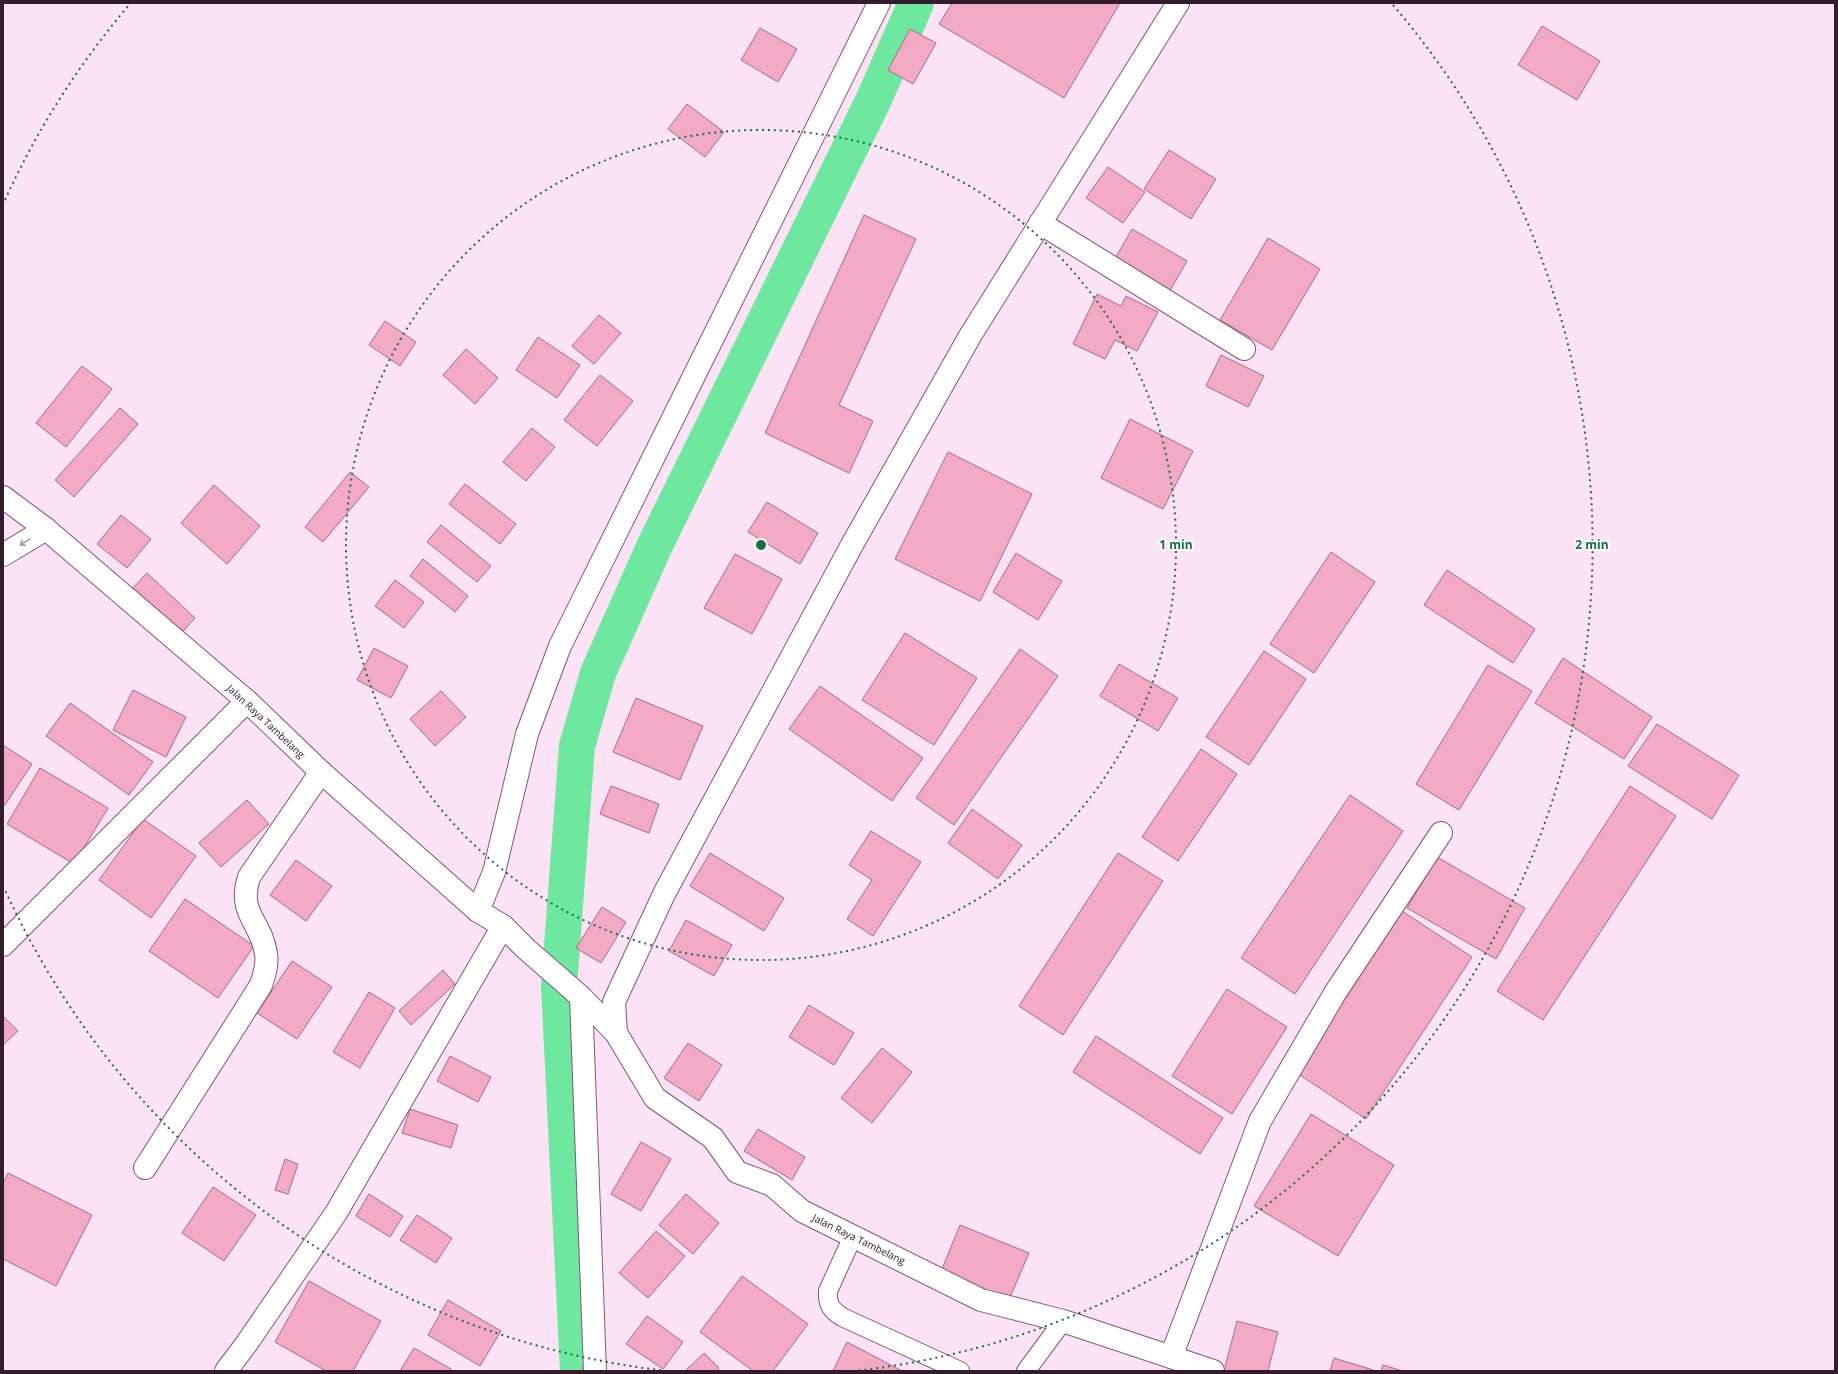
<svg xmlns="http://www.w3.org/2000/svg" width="1838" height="1374" font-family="'Open Sans',sans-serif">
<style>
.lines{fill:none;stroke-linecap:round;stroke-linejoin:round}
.canal{stroke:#6ee89f;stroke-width:36}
.building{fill:#f1a9c4;stroke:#ac6b85}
.service-casing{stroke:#87537c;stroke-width:20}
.minor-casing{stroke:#87537c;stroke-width:24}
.tertiary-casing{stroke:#87537c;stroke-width:24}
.secondary-casing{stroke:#87537c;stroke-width:24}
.service{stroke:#fff;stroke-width:18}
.minor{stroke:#fff;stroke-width:22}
.tertiary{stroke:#fff;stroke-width:22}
.secondary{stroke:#fff;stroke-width:22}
.oneway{stroke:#a399a0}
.ring{fill:none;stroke:#1a7043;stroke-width:2;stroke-dasharray:2 4}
.labels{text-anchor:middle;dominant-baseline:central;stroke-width:4;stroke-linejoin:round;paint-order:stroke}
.street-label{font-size:10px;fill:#321c2d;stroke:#f8f8f8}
.centre{fill:#1a7043;stroke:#f8f8f8;stroke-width:2}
.ring-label{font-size:12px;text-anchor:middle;font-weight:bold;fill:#1a7043;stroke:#f8f8f8;stroke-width:4;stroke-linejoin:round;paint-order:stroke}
</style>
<rect width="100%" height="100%" fill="#fbe2f4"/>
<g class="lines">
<path class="canal" d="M578,1371L559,986L577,746L598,673L655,545L874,99L916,3"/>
</g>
<path class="building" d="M952,3H1120L1064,98L939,24Z
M1542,26L1600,61L1577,100L1518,65Z
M760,28L797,49L778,82L741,60Z
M910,29L936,43L913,84L888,70Z
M687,104L724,132L705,157L668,129Z
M1169,150L1216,179L1191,219L1144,189Z
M1108,167L1145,192L1123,223L1086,198Z
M864,215L916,239L839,405L873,421L849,473L765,433Z
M1132,229L1187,261L1168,294L1113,262Z
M1268,238L1320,269L1272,350L1220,320Z
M1097,294L1121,306L1126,296L1158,312L1137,351L1115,340L1105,359L1073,344Z
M599,315L621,333L594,364L572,346Z
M385,321L416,342L400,366L369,345Z
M538,337L580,365L557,398L516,370Z
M466,349L498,378L475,404L443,375Z
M1221,355L1264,376L1248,407L1206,386Z
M82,366L112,389L66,447L36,423Z
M600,375L633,401L597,446L564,420Z
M120,408L138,424L74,497L55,480Z
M1130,419L1193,451L1163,509L1101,478Z
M532,428L555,447L526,481L503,462Z
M948,452L1032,494L980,601L895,559Z
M350,472L369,487L323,542L305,527Z
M465,484L516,524L500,544L449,504Z
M214,485L260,526L227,564L181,523Z
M767,502L818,533L800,564L748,532Z
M121,515L151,539L127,568L97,544Z
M441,525L491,566L477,582L427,542Z
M1331,552L1375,582L1314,673L1270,644Z
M1016,553L1062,581L1038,620L993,592Z
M735,554L782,579L752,634L704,608Z
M423,559L468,596L455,612L410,576Z
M1447,570L1535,629L1513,663L1424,605Z
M147,573L195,618L168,648L119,603Z
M395,580L424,602L404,628L375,606Z
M905,633L977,678L934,745L862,700Z
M374,648L408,666L391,698L357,680Z
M1020,649L1058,676L954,825L916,798Z
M1264,651L1306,679L1249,765L1206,737Z
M1563,658L1652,717L1624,759L1535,703Z
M1119,664L1178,698L1158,731L1100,696Z
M1488,665L1532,691L1459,810L1416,784Z
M820,686L923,758L892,801L789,729Z
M133,690L186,717L166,757L113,730Z
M441,691L466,717L435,746L410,719Z
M636,698L703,726L680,780L613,752Z
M70,703L153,762L129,795L46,736Z
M1657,724L1739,775L1712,819L1628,766Z
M3,745L32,764L4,806L3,805Z
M1201,749L1237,774L1178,861L1142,837Z
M40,768L108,808L74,864L7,824Z
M611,786L659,804L649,833L600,814Z
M1630,786L1676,816L1543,1020L1497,991Z
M1350,795L1403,831L1295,994L1241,958Z
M247,800L269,824L221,867L199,843Z
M972,809L1022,845L998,879L948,843Z
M143,819L196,856L151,918L99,880Z
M871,831L921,862L873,936L847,919L872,880L849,865Z
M710,853L784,898L764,931L690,886Z
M1118,853L1163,881L1063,1035L1019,1006Z
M1437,857L1525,908L1496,959L1407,908Z
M296,860L332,886L306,921L270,895Z
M185,899L254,946L218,998L149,951Z
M602,907L626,922L601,963L576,948Z
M1402,911L1472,957L1366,1119L1297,1073Z
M686,920L732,945L714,976L669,951Z
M292,961L332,987L297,1039L257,1013Z
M443,970L455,984L411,1025L399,1011Z
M1227,989L1287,1027L1232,1114L1172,1076Z
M369,992L395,1008L360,1068L333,1052Z
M809,1005L854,1033L834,1065L789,1037Z
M3,1016L18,1031L3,1045Z
M1096,1036L1223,1118L1200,1154L1073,1072Z
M688,1043L722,1065L699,1101L664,1078Z
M882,1048L912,1072L872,1123L841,1098Z
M450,1056L491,1077L478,1102L437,1081Z
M410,1109L458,1125L451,1148L402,1133Z
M1311,1114L1394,1165L1338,1256L1254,1206Z
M758,1129L805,1157L792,1180L744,1151Z
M641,1142L671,1159L641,1211L611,1194Z
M285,1159L298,1164L288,1194L275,1190Z
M8,1173L92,1215L56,1286L3,1259V1184Z
M213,1187L256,1215L224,1261L182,1233Z
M369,1194L403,1216L390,1237L356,1216Z
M686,1194L719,1223L693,1254L659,1225Z
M417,1215L452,1238L436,1263L400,1240Z
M960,1225L1029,1253L1005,1309L937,1281Z
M656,1231L685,1256L648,1298L619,1273Z
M742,1276L808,1324L773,1371H753L700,1332Z
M309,1281L381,1321L353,1371H326L275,1342Z
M448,1300L501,1331L480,1366L428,1335Z
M647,1316L683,1342L663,1369L626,1344Z
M1237,1321L1278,1332L1268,1371H1224Z
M847,1342L902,1371H833Z
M414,1348L451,1369L450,1371H400Z
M704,1353L719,1368L717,1371H685Z
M1334,1358L1373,1370V1371H1330Z
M1383,1365L1403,1371H1381Z"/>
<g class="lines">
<defs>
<path id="service" d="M853,1236L828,1291C827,1304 831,1310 842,1317L960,1371
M1026,1371L1063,1321"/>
<path id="minor" d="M1040,223L1244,349
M478,911L494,872L527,734L560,646L879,3
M3,945L247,701
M581,997L595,1371
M145,1168L261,985C264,976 268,964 266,954C262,922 237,914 249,877L321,772
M1171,1357L1260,1121L1335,993L1441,833
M226,1371L247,1343L336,1213L503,926"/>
<path id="tertiary" d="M3,555L46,529"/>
<path id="secondary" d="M3,497L46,529L247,701L321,772L478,911L503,926L525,948L581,997L616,1033L655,1098L713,1138L737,1172L772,1185L802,1211L981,1300L1063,1321L1213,1371
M616,1033L614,1002L664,894L853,543L970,336L1178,3"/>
</defs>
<use href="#service" class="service-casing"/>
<use href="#minor" class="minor-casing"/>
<use href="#tertiary" class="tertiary-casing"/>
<use href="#secondary" class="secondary-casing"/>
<use href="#service" class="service"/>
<use href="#minor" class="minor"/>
<use href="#tertiary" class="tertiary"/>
<use href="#secondary" class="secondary"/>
</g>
<defs><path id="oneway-shaft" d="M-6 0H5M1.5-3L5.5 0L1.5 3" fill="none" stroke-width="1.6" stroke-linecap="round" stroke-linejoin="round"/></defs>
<use class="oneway" href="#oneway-shaft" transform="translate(25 542) rotate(149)"/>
<g class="ring">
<circle cx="761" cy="545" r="415"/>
<path d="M667 1371A831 831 0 0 1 5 890M5 200A831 831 0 0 1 129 5M1393 5A831 831 0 0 1 855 1371"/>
</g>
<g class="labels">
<g class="street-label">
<text transform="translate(266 721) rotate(43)">Jalan Raya Tambelang</text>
<text transform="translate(859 1239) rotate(26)">Jalan Raya Tambelang</text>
</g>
</g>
<circle cx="761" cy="545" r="6" class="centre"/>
<g class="ring-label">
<text x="1176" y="549">1 min</text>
<text x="1592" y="549">2 min</text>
</g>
<rect width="1838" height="1374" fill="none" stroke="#321c2d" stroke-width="8"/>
</svg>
